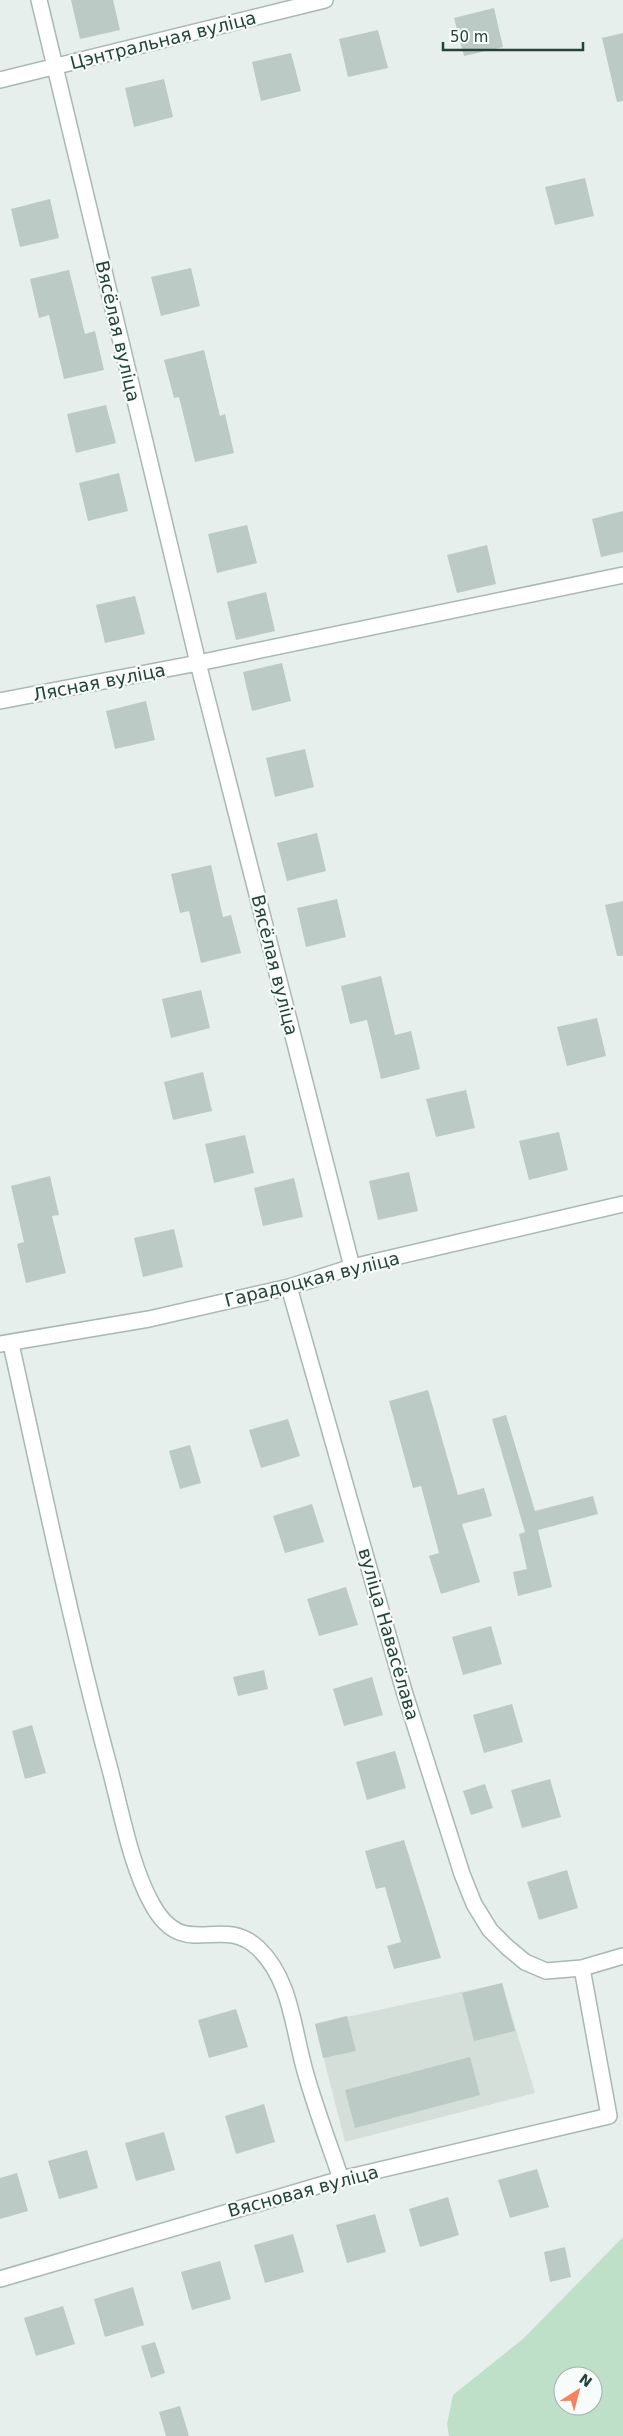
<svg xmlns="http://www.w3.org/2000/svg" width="623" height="2436" font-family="'DejaVu Sans',sans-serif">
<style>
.built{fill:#d4dfda}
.green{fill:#bfe0c8;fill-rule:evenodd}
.building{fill:#bbcac4}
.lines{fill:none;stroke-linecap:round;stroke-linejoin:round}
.minor-casing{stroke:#a8b8b2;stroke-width:18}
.minor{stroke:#fff;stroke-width:15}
.labels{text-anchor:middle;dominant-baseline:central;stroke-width:4.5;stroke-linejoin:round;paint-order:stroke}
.street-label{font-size:18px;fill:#24423a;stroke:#f7fbf9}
</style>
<rect width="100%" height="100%" fill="#e6efeb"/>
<path class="built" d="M502,1983L535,2093L345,2142L315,2024Z"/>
<path class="green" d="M623,2237V2436H449L447,2424L453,2395L524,2338ZM563,2376H593V2406H563Z"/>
<path class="building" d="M71,0H113L120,30L80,39Z
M494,8L503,47L464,56L454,18Z
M378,30L388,68L348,77L339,39Z
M623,33V101L617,102L602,38Z
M291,53L301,91L261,101L252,62Z
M164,79L173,117L134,127L125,88Z
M585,178L594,216L555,225L545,187Z
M50,199L59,238L20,247L11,209Z
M191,268L200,306L161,316L151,277Z
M69,270L85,334L95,331L104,370L64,379L49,315L39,318L30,279Z
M204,350L220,416L225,414L234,453L195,462L179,397L174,398L164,360Z
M106,405L116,443L76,453L67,414Z
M119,473L128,511L88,521L79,483Z
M623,511V552L601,557L592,519Z
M247,525L257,563L217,573L208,534Z
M487,545L496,584L457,593L447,555Z
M266,592L275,631L236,640L227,602Z
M135,596L145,634L105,643L96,605Z
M282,663L291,701L252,711L243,672Z
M146,701L155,740L115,749L106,711Z
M305,749L314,787L275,797L266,758Z
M317,833L326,871L287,881L277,843Z
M211,865L223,917L231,915L241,953L201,963L189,911L180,913L171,874Z
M337,899L346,937L306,947L297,908Z
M623,901V956H617L605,905Z
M381,976L395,1035L411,1031L420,1069L381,1079L367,1020L350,1024L341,986Z
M201,990L210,1028L171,1038L162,999Z
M597,1018L606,1056L567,1066L557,1027Z
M203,1072L212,1111L173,1120L164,1082Z
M466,1090L475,1128L436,1137L426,1099Z
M559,1132L568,1170L529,1180L519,1141Z
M245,1135L254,1173L214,1183L205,1144Z
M409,1172L418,1211L378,1220L369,1181Z
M50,1176L59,1215L52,1216L66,1273L26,1283L17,1244L24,1242L11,1186Z
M294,1178L303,1217L263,1226L254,1188Z
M174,1229L183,1267L143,1277L134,1238Z
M428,1390L458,1495L484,1488L492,1516L462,1524L480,1582L441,1594L429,1556L439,1553L421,1486L413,1488L389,1401Z
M506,1415L535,1511L593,1496L598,1514L538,1530L552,1587L518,1596L513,1572L527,1569L519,1534L525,1532L492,1419Z
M288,1419L300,1456L261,1468L249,1430Z
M190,1445L201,1483L180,1489L169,1451Z
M312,1504L324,1542L285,1553L273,1516Z
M346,1587L358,1625L319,1636L307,1599Z
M491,1626L502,1664L463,1675L452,1637Z
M264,1670L268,1689L238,1696L233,1677Z
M372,1677L383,1715L344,1726L333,1689Z
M512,1704L523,1742L484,1753L473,1715Z
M32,1725L46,1773L25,1779L12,1731Z
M395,1751L406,1788L367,1800L356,1762Z
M550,1779L561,1817L522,1828L511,1790Z
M485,1784L493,1808L471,1815L463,1791Z
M404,1840L441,1958L394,1969L387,1946L401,1942L385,1887L376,1889L365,1851Z
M567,1870L578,1908L539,1920L527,1882Z
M502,1983L515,2031L474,2041L462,1993Z
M236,2009L248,2047L209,2058L198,2020Z
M347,2016L356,2051L323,2058L315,2024Z
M470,2057L480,2095L355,2128L345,2090Z
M264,2104L275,2142L236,2154L225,2116Z
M164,2132L175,2170L136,2181L125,2143Z
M87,2150L98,2188L59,2199L48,2161Z
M537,2169L549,2207L510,2218L498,2180Z
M17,2173L28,2211L0,2219V2178Z
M448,2197L459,2235L420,2247L409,2209Z
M375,2214L386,2252L347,2263L336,2225Z
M293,2234L304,2272L265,2283L254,2245Z
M565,2247L571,2277L550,2282L544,2252Z
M220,2261L231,2299L192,2310L181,2272Z
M133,2287L144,2325L105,2337L94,2299Z
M63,2306L75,2344L36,2356L24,2318Z
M155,2342L165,2373L151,2378L141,2346Z
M180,2406L189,2436H166L159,2412Z"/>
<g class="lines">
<defs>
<path id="minor" d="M39,0L198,663L352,1267
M0,80L325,0
M0,701L198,663L623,575
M289,1287L404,1691L462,1874L474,1904L490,1930L507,1947L525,1962L546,1971L582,1968L623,1956
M0,1344L149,1319L289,1287L352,1267L623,1204
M11,1344C42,1484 71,1624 108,1762C120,1805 130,1865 152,1904C184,1963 220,1913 258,1948C291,1979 293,2029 305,2071C315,2107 329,2143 341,2179
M0,2279L341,2179L609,2116L582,1968"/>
</defs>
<use href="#minor" class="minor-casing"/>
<use href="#minor" class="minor"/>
</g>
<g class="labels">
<g class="street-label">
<text transform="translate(163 40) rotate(-14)">Цэнтральная вуліца</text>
<text transform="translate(118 331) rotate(77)">Вясёлая вуліца</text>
<text transform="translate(99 682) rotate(-11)">Лясная вуліца</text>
<text transform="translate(275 965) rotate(76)">Вясёлая вуліца</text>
<text transform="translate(312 1279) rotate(-14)">Гарадоцкая вуліца</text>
<text transform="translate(389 1634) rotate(74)">вуліца Навасёлава</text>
<text transform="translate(303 2191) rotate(-15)">Вясновая вуліца</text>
</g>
</g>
<g transform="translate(578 2391) rotate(36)"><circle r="24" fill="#f7fbf9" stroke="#a3b1ad"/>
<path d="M0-4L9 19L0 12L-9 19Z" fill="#f4845f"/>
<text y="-8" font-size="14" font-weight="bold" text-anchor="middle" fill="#24423a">N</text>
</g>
<path d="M443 42v8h140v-8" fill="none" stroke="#24423a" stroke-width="2.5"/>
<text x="450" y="42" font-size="15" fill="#24423a" stroke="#f7fbf9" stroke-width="4" paint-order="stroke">50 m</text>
</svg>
